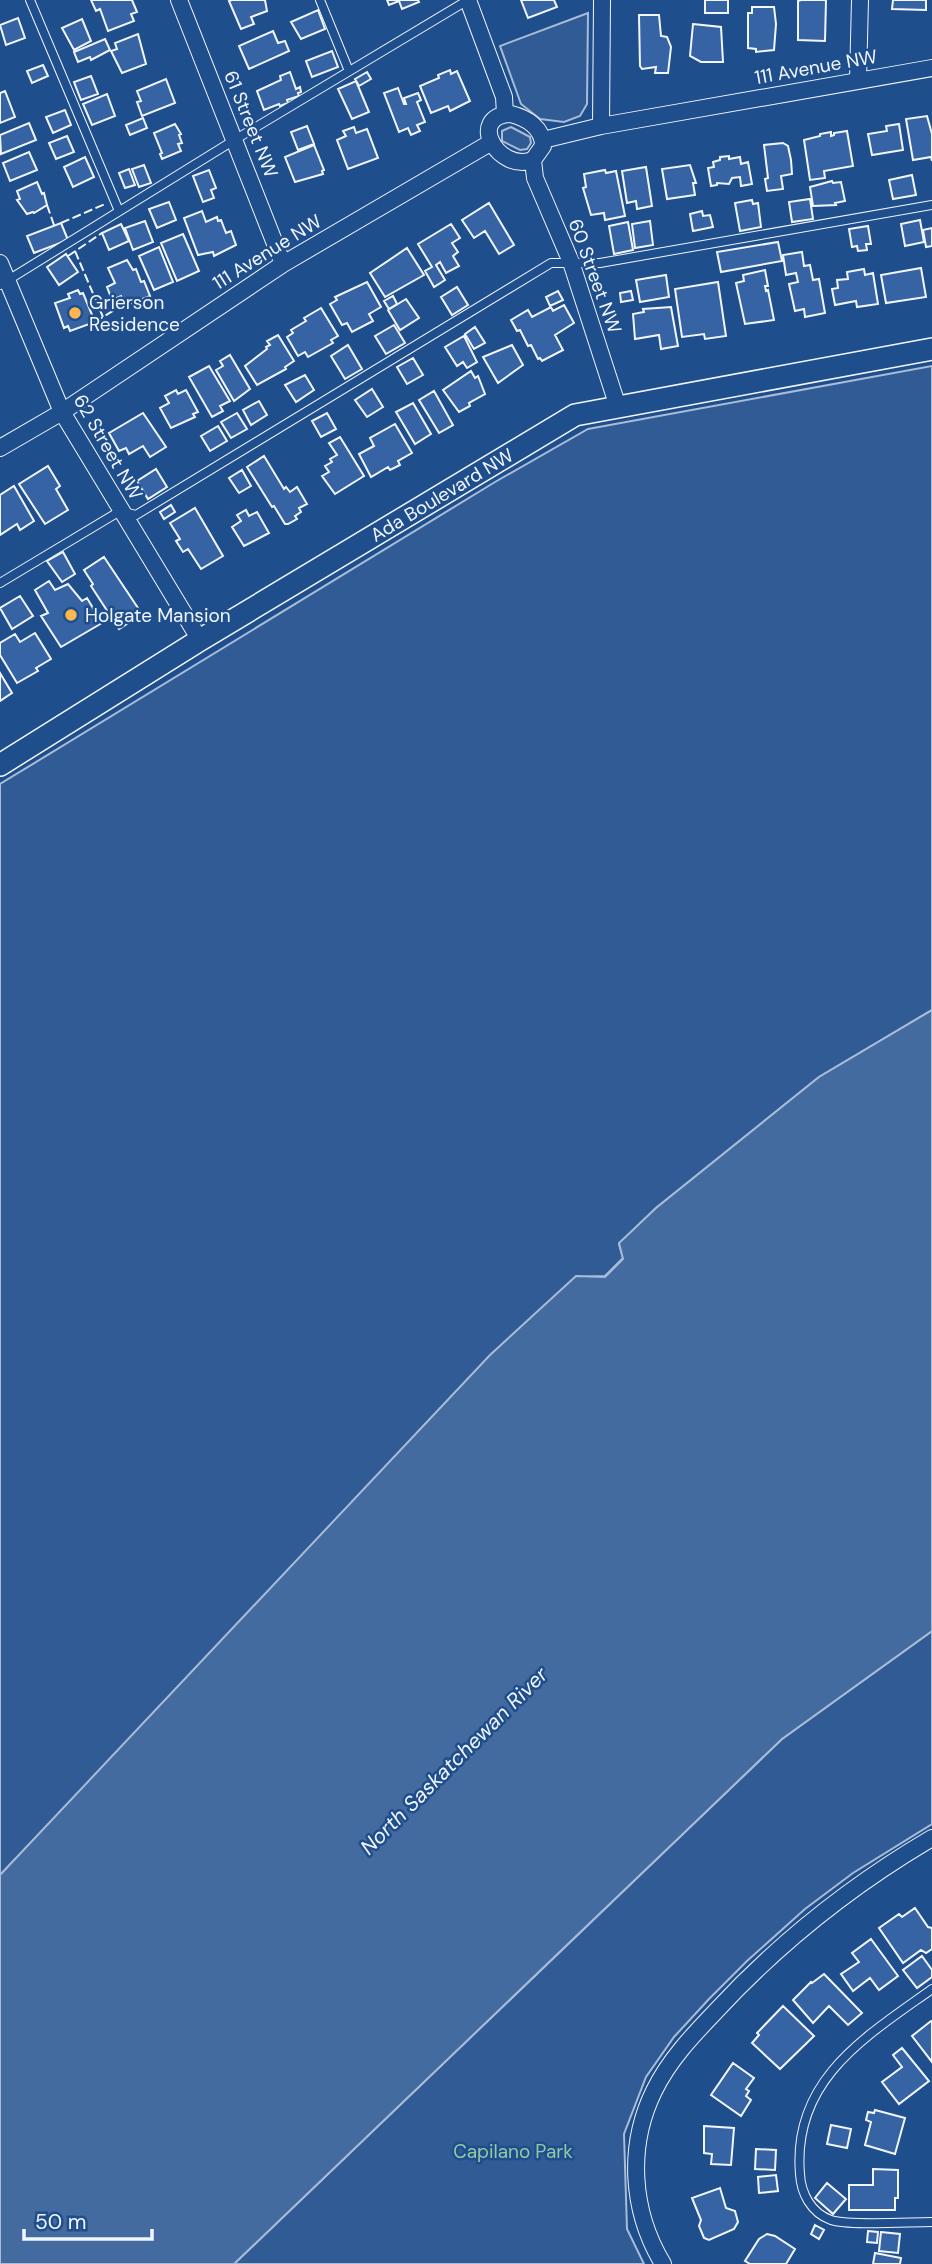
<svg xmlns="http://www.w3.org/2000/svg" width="932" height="2264" font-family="'DM Sans',sans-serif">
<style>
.built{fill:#305b95;stroke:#a8bbd7;stroke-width:2}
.water{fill:#446ba0;stroke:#a8bbd7;stroke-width:2}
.building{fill:#3563a3;stroke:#f2f6ff;stroke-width:2}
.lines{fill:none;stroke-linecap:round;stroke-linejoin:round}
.lane-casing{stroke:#f2f6ff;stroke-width:10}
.street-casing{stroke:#f2f6ff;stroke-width:18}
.secondary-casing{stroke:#f2f6ff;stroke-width:24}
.lane{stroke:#1f4e8c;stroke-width:8}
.street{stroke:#1f4e8c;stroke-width:16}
.secondary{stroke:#1f4e8c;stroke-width:21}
.fence{stroke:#f2f6ff;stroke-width:2;stroke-dasharray:9 3.5;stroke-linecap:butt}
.poi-dot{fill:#ffb74d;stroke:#1f4e8c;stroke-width:2.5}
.labels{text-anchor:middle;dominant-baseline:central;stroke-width:5;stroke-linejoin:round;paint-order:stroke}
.street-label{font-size:19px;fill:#f2f6ff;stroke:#1f4e8c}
.poi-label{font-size:19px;fill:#f2f6ff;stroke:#1f4e8c;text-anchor:start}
.park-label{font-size:19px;fill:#97c8a6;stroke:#1f4e8c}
.water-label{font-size:21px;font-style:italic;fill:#f2f6ff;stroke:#1f4e8c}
</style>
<rect width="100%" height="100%" fill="#1f4e8c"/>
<path class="built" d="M588,13L587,104L580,116L564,122L540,119L521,104L500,46Z
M511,127L530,137L531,143L527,149L520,150L502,141V131Z
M932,366V1010L819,1077L656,1208L619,1244L623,1258L605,1276L578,1277L0,1875V784L495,482L588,429Z
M932,1631V1824L853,1873L805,1909L747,1961L709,1999L674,2037L646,2077L624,2134L627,2229L644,2264H234L782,1739Z"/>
<path class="water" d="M932,1010V1631L782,1739L234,2264H0V1875L490,1355L576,1276L605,1277L623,1259L619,1243L656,1208L819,1077Z"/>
<path class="building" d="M91,0H132L137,12L131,14L134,21L108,31L100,9L96,11Z
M232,0H265L267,11L251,17L254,24L241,29L229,1Z
M387,0H418L419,2L402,9L399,1L389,5Z
M521,0H554L557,7L528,18Z
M705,0H728V13H705Z
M801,0H826L825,41L798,40V1Z
M893,0H926V10L892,9Z
M752,7H774L776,24L774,50L756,52V49L748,48V13H752Z
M318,10L325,29L301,39L291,22Z
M639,15H659L661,36L667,37L671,47L668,73H655L656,67L642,69L640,66Z
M18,18L25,38L6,45L0,25Z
M82,19L91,41L74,50L62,28Z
M693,24L721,27L723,62H701L690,56Z
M273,31L278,43L285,41L289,51L249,69L239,46Z
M138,34L146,64L122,73L111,51L117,49L115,43Z
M105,39L110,50L91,60L90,57L78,62L74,52Z
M332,51L338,67L312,77L306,61Z
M43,65L48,76L32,83L27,71Z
M450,70L451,74L457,71L470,101L450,111L448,106L431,113L420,86L439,78L438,75Z
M290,72L296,89L300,87L301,92L298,93L299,96L287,100L288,103L280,106L279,104L264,110L257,91L281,80L280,76Z
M367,72L371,79L359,86L355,79Z
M91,76L98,94L81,100L74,82Z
M166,79L175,103L142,116L137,102L141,101L137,91Z
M356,81L369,112L352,119L338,89Z
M398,88L404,104H406L404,98L418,93L421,100L417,102L425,122L417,125L420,131L411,135L408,128L399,132L384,93Z
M5,91L15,117L0,123V93Z
M107,94L115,116L92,125L83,104Z
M65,110L71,125L53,133L46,117Z
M927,116L932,134V161L931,157L913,160L906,119Z
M143,118L147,128L130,135L126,125Z
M29,123L36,140L1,154L0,135Z
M175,124L181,134L179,135L182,143L178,144L181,151L162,159L160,154L162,153L154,133Z
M899,124L903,150L872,155L868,134L887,131L886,126Z
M307,126L314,144L298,150L291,132Z
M354,127L356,133L367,129L378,158L348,169L337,140L346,136L343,131Z
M847,131L853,166L824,171L825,178L810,180L804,140L820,136V134L831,132V136L834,135V133Z
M67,136L74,152L56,159L49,143Z
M783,143L788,146L791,160L792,174L781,176L783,189L767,191L765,179L768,178L764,145Z
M314,145L324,170L322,171L323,174L295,182L285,157Z
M29,152L37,170L10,181L3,163Z
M729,156V159L740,157L741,164L748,162L752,184L741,186L740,177L732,178L729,184L717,183V185L711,186L708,168L714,167L713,162L720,160V157Z
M85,157L94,177L73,187L64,167Z
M144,165L151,183L139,187L132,169Z
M690,165L696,183H693L695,195L667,199L662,169Z
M646,167L652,206L637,209L636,201L627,203L622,171Z
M129,169L135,185L125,188L119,173Z
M209,170L216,188L211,190L214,198L203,202L193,176Z
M605,170L606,173L616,171L625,216L605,220L604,213L591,215L583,188L586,187L584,174Z
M912,175L916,195L893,199L889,180Z
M832,181L833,183L841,182L845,201L835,203L836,205L813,206L810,187Z
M37,182L42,194L44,193L47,205L34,213L33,212L27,214L17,200L20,199L17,191Z
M810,199L813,219L792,222L789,202Z
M752,200L753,204L758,203L761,227L740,231L735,203Z
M169,202L176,220L157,228L149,209Z
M489,203L514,245L499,254L485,231L474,238L462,220Z
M202,211L206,222L217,217L218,221L221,220L226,233L231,231L236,245L214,256L213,252L198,255L184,218Z
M702,211L703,216L710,215L713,227L693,231L690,214Z
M920,220L924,242L905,246L901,224Z
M145,221L153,242L133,250L125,228Z
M650,221L653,245L635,248L632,224Z
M628,222L633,250L614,254L609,226Z
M61,223L68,240L34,253L27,236Z
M121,224L129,241L109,250L102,233Z
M451,224L460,238L452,243L458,252L453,256L459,266L446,273L440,262L436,265L445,280L434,287L425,271L432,267L418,244Z
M868,226L871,244H866L867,250L858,251L857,246L852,247L849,229Z
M932,228V246L926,247L923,230Z
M183,234L199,271L177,281L161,243Z
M778,242L782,261L721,272L717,252Z
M159,247L173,282L154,290L139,256Z
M407,248L424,275L385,297L370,273Z
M802,252L804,266L810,265L813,280L819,279L825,313L805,317L804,309L795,311L789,284L798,282L796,273L786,275L783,255Z
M66,254L78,272L59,285L47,267Z
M127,260L133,270L136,269L141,282L144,281L150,296L125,306L121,296L112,300L107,287L115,283L108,268Z
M921,268L926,297L886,303L881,275Z
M864,269L865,275L873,273L878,304L857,307L856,301L835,305L832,289L838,288L837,280L848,279L847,272Z
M765,270L768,286H765L766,291L768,290L774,320L745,324L736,283L744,281L743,275Z
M666,275L669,297L640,302L636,280Z
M367,282L381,307L369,314L373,321L352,332L347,323L342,325L330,304L337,300L335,297Z
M718,282L726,336L705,339L704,334L682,337L675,289Z
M457,287L468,305L452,315L441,297Z
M78,290L80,294L83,293L95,322L70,331L68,326L64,328L55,303L70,298L68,294Z
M558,291L563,300L550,306L546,297Z
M631,291L633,300L621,302L620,293Z
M393,296L397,304L389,309L384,301Z
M406,299L419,318L400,330L388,310Z
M564,305L574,323L555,335L563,350L542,361L540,358L538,359L531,345L528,346L520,330L517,331L511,320L528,310L532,317L551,307L553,311Z
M671,307L678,346L661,349L659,335L635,339L633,314L644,312L643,309Z
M321,308L338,336L331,340L333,343L308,357L305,352L298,356L287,337L293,333L291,330L306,321L304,318Z
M394,325L405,343L386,354L375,336Z
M475,327L485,343L474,349L465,334Z
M278,335L294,361L285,367L286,369L257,385L245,366L267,349L266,347L270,345L267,341Z
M464,336L477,362L467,368L463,362L457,366L445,347Z
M348,345L362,369L345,379L331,356Z
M512,345L523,365L498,383L483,357Z
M230,355L250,389L234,401L216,370L223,366L220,361Z
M413,358L423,375L407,384L397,367Z
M209,366L230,401L220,406L223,411L212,417L189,377Z
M471,371L475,378L478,376L485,394L469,403L470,406L459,412L443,390Z
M305,375L314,390L296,402L285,385Z
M372,389L383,407L367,417L355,400Z
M176,390L178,394L186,390L198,412L193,414L195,417L171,428L160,408L169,403L165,396Z
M434,391L453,425L439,433L419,400Z
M259,401L267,415L251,425L243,410Z
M413,403L431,434L415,444L396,412Z
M143,413L166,447L150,457L143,446L129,454L126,448L119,451L109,433Z
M237,413L247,429L231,438L221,422Z
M327,413L336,429L321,437L312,421Z
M395,424L412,453L398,461L400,465L390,470L388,467L371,477L359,454L374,446L370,438Z
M218,426L227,441L210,451L201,436Z
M340,437L364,476L335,494L322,476L329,472L325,466L332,462L330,459L337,455L329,443Z
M264,456L284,489L286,487L290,492L297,487L307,504L299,508L301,512L295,516L297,519L288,524H285L274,506L272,507L247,467Z
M48,466L60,486L56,489L68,510L45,524L19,484Z
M156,469L167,487L148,499L137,481Z
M242,470L251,486L239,493L229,478Z
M14,486L34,521L20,530L17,524L0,535V495Z
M171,505L175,512L164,519L160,512Z
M195,508L223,556L201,569L188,549L183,552L176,541L180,539L170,523Z
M246,510L249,516L257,512L269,533L244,546L232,527L241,521L237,515Z
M63,552L75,574L62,582L47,561Z
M104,557L142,614L119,629L91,586L93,584L84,570Z
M49,581L55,590L68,584L82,601L87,598L102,623L61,647L41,616L48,613L35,590Z
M20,596L33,616L12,629L0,608Z
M35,633L51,659L36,668L38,671L17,683L0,655V643L15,634L20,642Z
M0,673L12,693L0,701Z
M915,1908L928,1927L932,1928V1949L926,1953L921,1950L903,1963L879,1928L899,1914L902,1917Z
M871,1939L898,1976L879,1990L870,1978L853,1991L841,1974L859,1962L852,1953Z
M922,1956L932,1970V1977L917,1988L903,1970Z
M824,1974L862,2013L848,2025L829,2006L813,2023L793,2000L811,1982L812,1983Z
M783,2006L814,2036L780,2069L752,2043L759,2035L757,2033Z
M931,2021L932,2022V2062L912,2036Z
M902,2048L929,2081L899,2104L882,2082L902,2067L893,2055Z
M733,2063L754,2078L746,2089L749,2091L746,2096L751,2100L741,2116L711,2095Z
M875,2110L905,2118L895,2154L865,2145L871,2122L866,2120L868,2112L874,2113Z
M831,2125L851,2129L847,2148L827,2144Z
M704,2126L734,2128L731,2165L711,2164L712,2154L704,2153Z
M756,2149L776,2150L775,2170L755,2169Z
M873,2169L898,2170V2198H895V2210H849V2185H873Z
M776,2175L778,2191L759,2193L758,2177Z
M827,2183L846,2199L833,2214L815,2198Z
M720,2188L726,2208L735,2211L738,2222L734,2229L709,2240L704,2238L699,2226L701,2220L692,2198Z
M815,2225L824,2230L819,2239L811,2234Z
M868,2231L878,2232L877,2243L867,2242Z
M881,2232L900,2234L898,2253L879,2251Z
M767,2234L775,2236L795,2249L786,2264H750L745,2261L759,2239Z
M875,2253L901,2258L900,2264H873Z"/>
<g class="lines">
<defs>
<path id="lane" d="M30,0L119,211
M320,0L349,71
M0,285L236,139L468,0
M0,583L120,511L136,515L551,263H600L932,205
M932,1989C865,2037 792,2080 800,2174C801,2193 811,2213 831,2220C849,2226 909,2222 932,2222"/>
<path id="street" d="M179,0L283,264
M468,0L504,97L505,114
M858,80L860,0
M511,114C527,118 543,128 543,146L533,160C498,173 466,116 511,114Z
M601,126L602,0
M543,140L601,126L932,68
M533,160L535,178L571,262L618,407
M0,263L62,412L200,640
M0,448L62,412L283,264L490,143
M663,2264C631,2211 627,2146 654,2091C669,2060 693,2035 716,2011C779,1943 852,1885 932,1838"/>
<path id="secondary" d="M0,765L200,640L575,415L932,349"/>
</defs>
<use href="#lane" class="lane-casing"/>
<use href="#street" class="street-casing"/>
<use href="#secondary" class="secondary-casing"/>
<use href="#lane" class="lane"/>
<use href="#street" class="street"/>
<use href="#secondary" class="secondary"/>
<path class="fence" d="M47,205L54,225
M61,223L105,204
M75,251L103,317
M68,256L102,233
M95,322L116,309L112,300"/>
</g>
<g class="poi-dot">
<circle cx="75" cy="313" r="7"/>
<circle cx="71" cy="615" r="7"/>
</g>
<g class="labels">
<g class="street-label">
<text transform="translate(816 67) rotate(-10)">111 Avenue NW</text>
<text transform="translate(251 124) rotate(68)">61 Street NW</text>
<text transform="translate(267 252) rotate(-32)">111 Avenue NW</text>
<text transform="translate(595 276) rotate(70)">60 Street NW</text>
<text transform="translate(108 447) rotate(60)">62 Street NW</text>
<text transform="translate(442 495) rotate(-31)">Ada Boulevard NW</text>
</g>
<g class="poi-label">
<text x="89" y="302">Grierson<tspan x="89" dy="22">Residence</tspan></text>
<text x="85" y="615">Holgate Mansion</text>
</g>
<g class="park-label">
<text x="513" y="2151">Capilano Park</text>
</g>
<g class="water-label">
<text transform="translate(454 1761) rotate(-45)">North Saskatchewan River</text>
</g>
</g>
<path d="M24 2229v10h128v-10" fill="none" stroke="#f2f6ff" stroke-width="3.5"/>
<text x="35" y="2229" font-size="21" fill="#f2f6ff" stroke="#1f4e8c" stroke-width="5" paint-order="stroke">50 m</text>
</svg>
